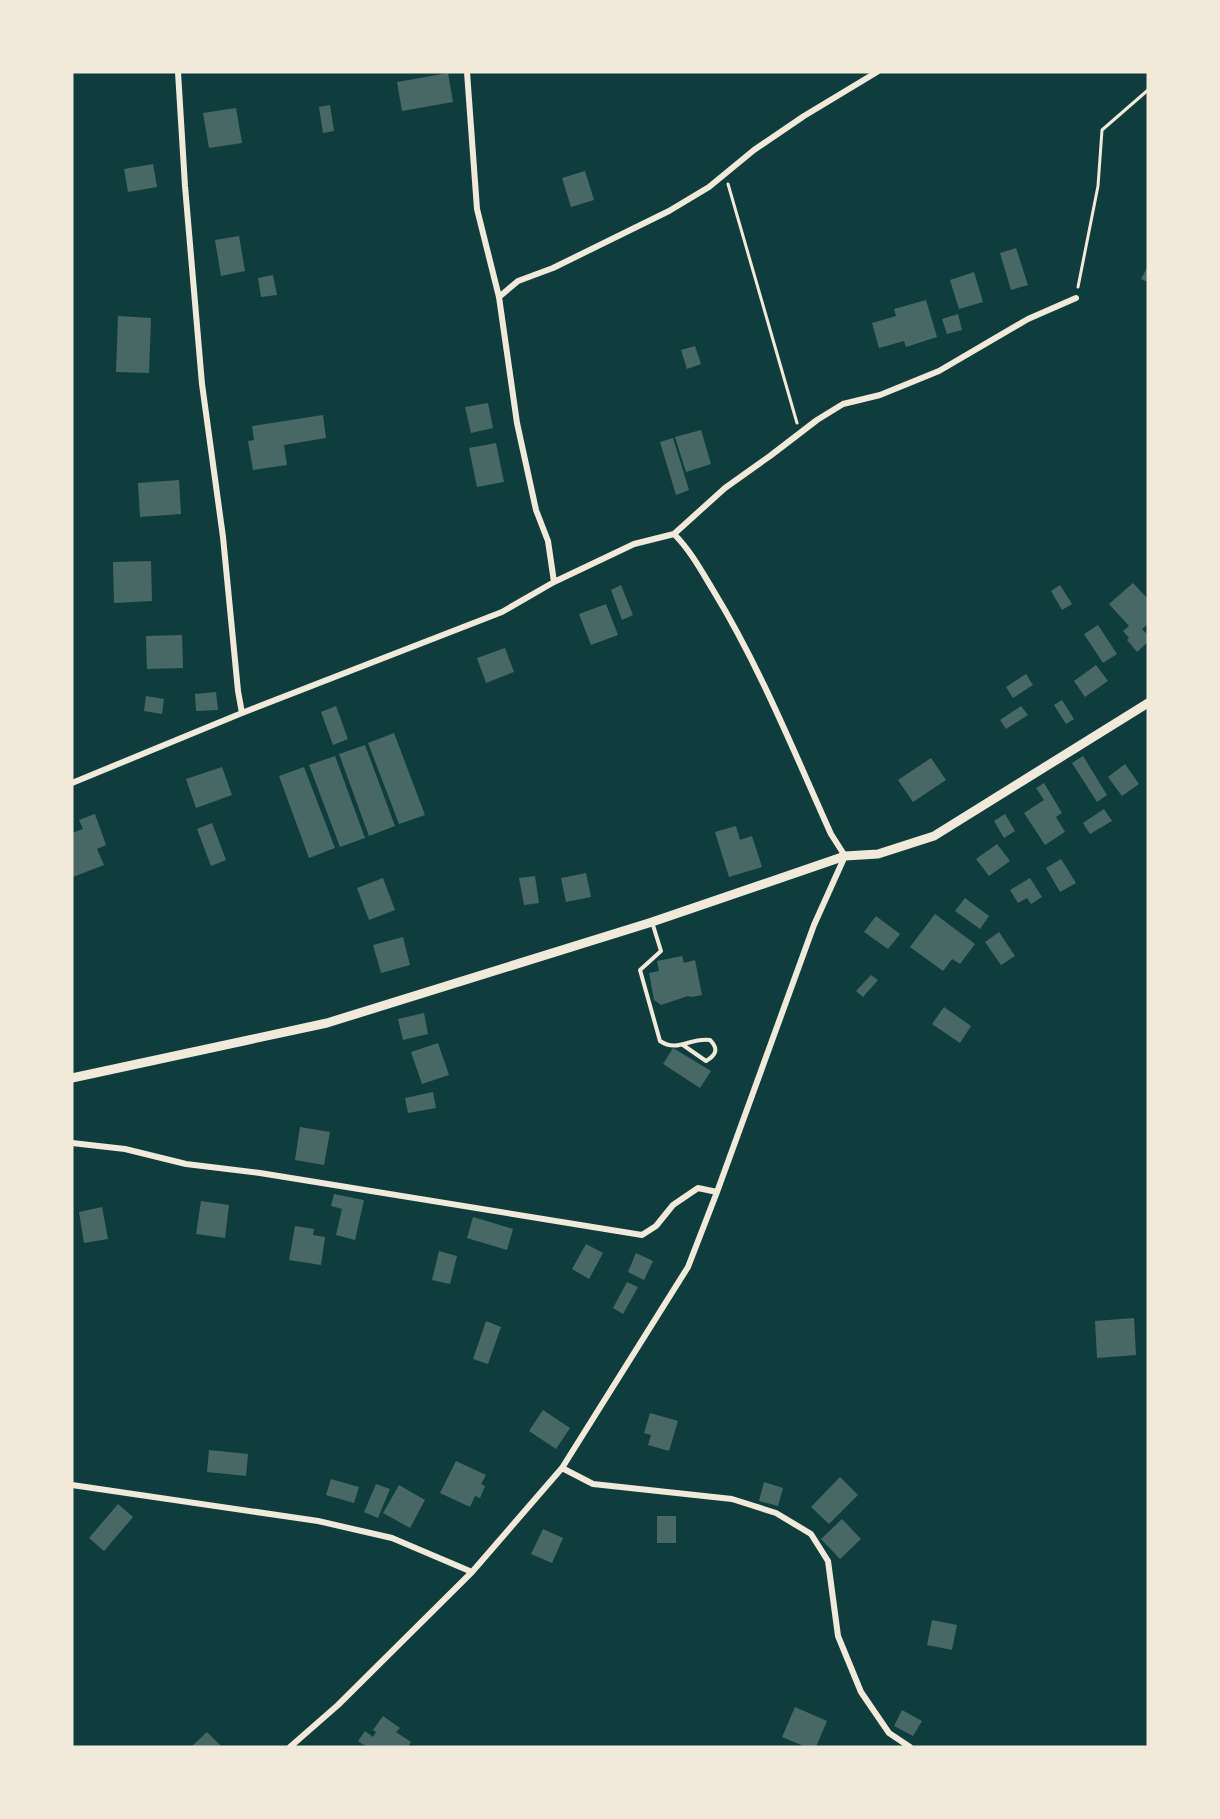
<svg xmlns="http://www.w3.org/2000/svg" width="1220" height="1819" font-family="'Source Sans 3',sans-serif">
<style>
.building{fill:#486865}
.lines{fill:none;stroke-linecap:round;stroke-linejoin:round}
.path{stroke:#f1e9da;stroke-width:3}
.service{stroke:#f1e9da;stroke-width:4}
.minor{stroke:#f1e9da;stroke-width:6}
.tertiary{stroke:#f1e9da;stroke-width:9}
</style>
<rect width="100%" height="100%" fill="#0f3d3e"/>
<path class="building" d="M448,73L453,102L402,111L397,82Z
M330,105L334,131L323,133L319,107Z
M236,108L242,143L209,148L203,113Z
M153,164L157,187L128,192L124,169Z
M585,171L594,200L571,207L562,178Z
M239,236L245,271L221,276L215,240Z
M1016,248L1028,285L1011,290L1000,253Z
M1148,266V282L1141,279Z
M974,272L983,302L959,309L950,280Z
M273,275L277,295L261,297L258,278Z
M926,300L937,337L906,347L904,341L879,348L872,323L896,316L894,309Z
M958,314L962,330L947,334L942,319Z
M118,316L151,318L149,373L116,372Z
M695,346L701,364L687,369L681,350Z
M488,403L493,428L471,433L465,407Z
M323,415L326,438L284,445L287,465L253,470L248,441L254,440L252,426Z
M701,430L711,464L686,472L675,437Z
M673,438L689,490L676,495L660,442Z
M496,443L504,482L477,487L469,448Z
M179,480L181,514L140,517L138,483Z
M151,561L152,601L114,603L113,562Z
M1133,583L1148,599V624L1142,629L1148,635V642L1137,652L1127,640L1129,638L1123,631L1129,626L1109,604Z
M621,585L633,615L622,620L611,590Z
M1060,585L1072,604L1062,610L1051,591Z
M606,604L618,635L591,645L579,614Z
M1098,625L1117,654L1103,663L1084,634Z
M182,635L183,668L147,669L146,636Z
M505,648L514,672L486,683L477,658Z
M1096,665L1108,681L1085,697L1074,681Z
M1026,674L1033,685L1013,698L1006,687Z
M216,692L218,710L196,711L195,694Z
M146,696L164,699L162,714L144,711Z
M1062,700L1074,719L1066,724L1054,705Z
M336,706L348,739L333,745L321,712Z
M1021,706L1028,715L1006,729L1000,720Z
M394,733L425,815L399,824L368,743Z
M365,745L395,826L369,836L339,754Z
M335,756L365,838L340,847L309,765Z
M1083,756L1107,795L1097,802L1072,763Z
M931,758L946,780L913,802L898,780Z
M1125,764L1139,784L1122,796L1108,777Z
M222,767L232,795L196,808L186,779Z
M304,767L335,848L309,858L279,776Z
M1044,783L1062,813L1056,817L1065,832L1045,845L1024,813L1044,800L1036,788Z
M1104,809L1112,821L1090,834L1083,823Z
M95,814L106,845L97,849L104,865L73,877L72,833L83,829L79,820Z
M1005,814L1015,831L1004,838L994,821Z
M212,823L226,860L211,866L197,829Z
M736,826L740,840L752,836L762,867L729,877L715,832Z
M997,844L1010,861L989,876L976,859Z
M1061,859L1076,883L1060,892L1046,868Z
M586,873L591,897L566,902L561,878Z
M535,876L539,903L524,905L519,878Z
M383,878L395,910L369,920L357,888Z
M1030,878L1042,897L1031,904L1027,898L1018,903L1010,890Z
M965,898L989,916L980,929L955,911Z
M935,914L975,944L960,964L952,959L943,971L910,947Z
M876,916L900,934L888,949L864,932Z
M999,932L1015,956L1001,965L985,942Z
M403,937L410,965L381,973L373,945Z
M682,956L684,963L695,960L702,995L692,997L688,996L661,1005L654,1000L649,973L659,971L657,961Z
M871,975L878,980L863,997L856,991Z
M944,1007L971,1026L960,1043L932,1024Z
M424,1013L428,1034L403,1040L398,1019Z
M438,1043L449,1075L422,1084L411,1052Z
M673,1048L711,1071L700,1088L663,1064Z
M433,1092L436,1108L408,1113L405,1098Z
M300,1127L330,1132L324,1165L295,1160Z
M334,1194L364,1200L355,1240L336,1235L342,1209L331,1206Z
M201,1201L229,1205L225,1238L196,1234Z
M102,1207L108,1239L84,1243L79,1212Z
M473,1217L513,1229L507,1250L467,1238Z
M295,1226L314,1229L313,1235L325,1237L321,1265L289,1260Z
M586,1244L603,1253L589,1279L572,1269Z
M439,1251L457,1256L450,1284L432,1280Z
M636,1253L653,1261L644,1280L628,1272Z
M627,1282L638,1287L623,1314L613,1308Z
M1134,1318L1136,1355L1097,1358L1095,1321Z
M486,1321L501,1327L488,1364L473,1359Z
M543,1410L570,1428L556,1449L529,1431Z
M650,1413L678,1421L669,1451L648,1445L651,1435L644,1433Z
M209,1450L248,1454L246,1476L207,1472Z
M456,1461L486,1475L481,1484L485,1486L480,1498L475,1496L470,1507L440,1493Z
M840,1477L858,1495L829,1524L811,1507Z
M331,1479L359,1487L354,1503L326,1495Z
M764,1482L783,1488L778,1506L759,1501Z
M376,1484L390,1489L378,1518L364,1512Z
M399,1485L425,1500L410,1528L383,1513Z
M118,1504L133,1517L104,1551L89,1538Z
M657,1516H676V1543H657Z
M842,1519L861,1539L840,1559L821,1539Z
M543,1529L563,1538L552,1563L531,1554Z
M932,1620L957,1625L952,1650L927,1645Z
M795,1707L827,1721L816,1747H806L782,1737Z
M902,1710L922,1721L913,1736L894,1726Z
M383,1716L400,1728L396,1732L411,1742L408,1747H367L358,1741L365,1731L373,1737L376,1732L373,1730Z
M207,1732L222,1747H191Z"/>
<g class="lines">
<path class="path" d="M728,184L797,423
M1078,287L1098,186L1102,130L1148,90"/>
<path class="service" d="M652,922L661,951L640,970L660,1041C678,1053 690,1037 710,1040C719,1049 716,1055 706,1061L683,1045"/>
<path class="minor" d="M178,72L185,186L202,384L223,537L238,691L242,713
M467,72L477,209L499,297L517,423L536,510L548,541L554,582
M499,297L518,281L553,268L669,211L709,187L754,150L804,116L877,72
M674,534L725,488L770,456L817,420L843,404L880,395L939,371L1028,319L1076,298
M72,783L242,713L502,612L554,582L634,544L674,534C690,550 701,570 713,590C760,667 794,752 831,834L845,856L814,925L717,1192L688,1267L562,1468L472,1572L338,1705L290,1747
M72,1143L125,1149L186,1164L260,1173L642,1235L656,1226L673,1205L698,1188L717,1192
M562,1468L593,1484L732,1499L776,1513L811,1534L828,1561L838,1636L861,1692L889,1733L910,1747
M72,1485L318,1521L392,1538L472,1572"/>
<path class="tertiary" d="M72,1078L327,1023L652,922L845,856L878,854L934,836L1148,703"/>
</g>
<rect width="1220" height="1819" fill="none" stroke="#f1e9da" stroke-width="147"/>
</svg>
